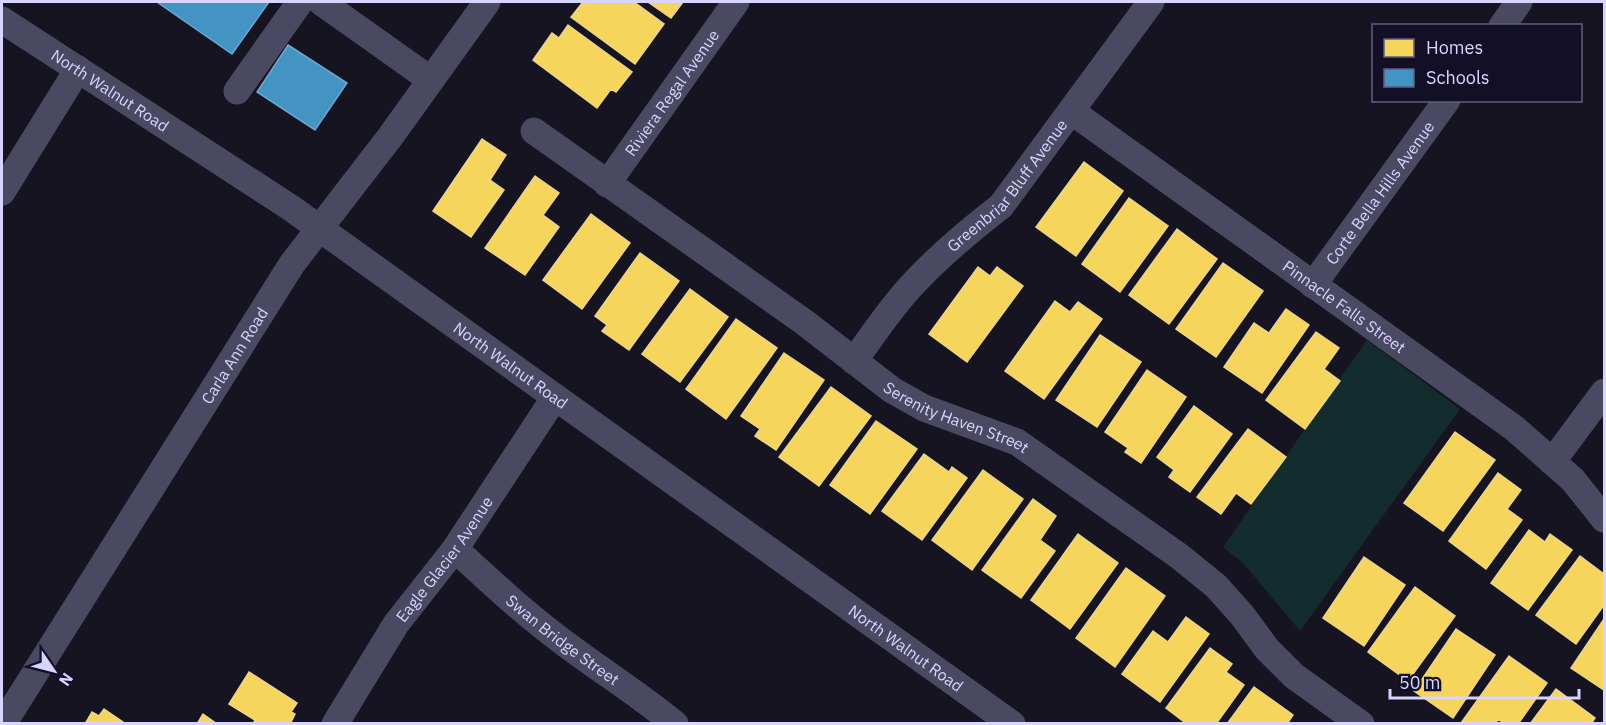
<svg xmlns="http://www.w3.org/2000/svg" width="1606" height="725" font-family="'IBM Plex Sans',sans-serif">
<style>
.green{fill:#132c2d}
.homes{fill:#f6d55c;stroke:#edd58d;stroke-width:1.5}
.schools{fill:#4393c3;stroke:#70a6d5;stroke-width:1.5}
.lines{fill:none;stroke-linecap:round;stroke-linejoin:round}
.minor{stroke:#4a4962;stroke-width:27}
.labels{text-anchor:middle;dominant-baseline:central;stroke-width:6;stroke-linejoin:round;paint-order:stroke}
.street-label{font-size:16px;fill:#d9d4ff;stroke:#130f26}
</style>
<rect width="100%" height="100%" fill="#161421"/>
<path class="green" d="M1367,340L1460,409L1300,631L1244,564L1223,547Z"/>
<path class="homes" d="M583,2H634L664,24L635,64L571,17Z
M648,2H683L671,18Z
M568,25L632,72L616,92L611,89L597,108L533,60L552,33L559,38Z
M482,139L506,155L490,180L504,190L471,237L433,211Z
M1084,162L1123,191L1076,256L1036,227Z
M535,176L559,193L543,215L559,227L525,275L485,248Z
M1129,198L1168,226L1120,292L1082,264Z
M591,214L630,243L582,309L543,280Z
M1177,229L1217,259L1169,324L1129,295Z
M640,253L679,281L629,350L602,331L607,325L595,316Z
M1223,263L1263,291L1216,357L1176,329Z
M978,267L990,276L997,267L1023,286L967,362L929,334Z
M690,289L728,317L680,382L642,354Z
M1055,301L1070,312L1078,302L1102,319L1044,399L1005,371Z
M1286,309L1309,325L1262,393L1224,367L1254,323L1269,333Z
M736,319L777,348L726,419L686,389Z
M1316,332L1339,348L1324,369L1340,381L1305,429L1266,400Z
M1100,335L1141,362L1097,427L1056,400Z
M784,353L824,380L776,450L755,436L760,429L741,416Z
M1147,370L1186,397L1141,463L1125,452L1128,448L1105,432Z
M831,387L871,416L819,486L779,457Z
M1194,406L1232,434L1190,492L1169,477L1174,470L1157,457Z
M876,421L917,449L870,514L830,485Z
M1248,429L1286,457L1251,504L1236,493L1221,514L1197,497Z
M1455,432L1495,460L1443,531L1404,503Z
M924,454L949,472L952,467L967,478L922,540L882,511Z
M983,470L1023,499L972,570L932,540Z
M1498,473L1521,490L1507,509L1522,520L1486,569L1449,541Z
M1033,499L1056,516L1040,540L1055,551L1021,598L982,570Z
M1529,530L1545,542L1550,534L1572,550L1528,610L1491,583Z
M1078,534L1118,563L1070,629L1031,600Z
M1580,556L1604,574V605L1576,644L1536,615Z
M1364,557L1405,585L1364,646L1323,618Z
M1126,568L1165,596L1115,667L1076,638Z
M1415,587L1455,616L1408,681L1368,652Z
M1186,617L1209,634L1160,702L1122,674L1153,631L1168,642Z
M1604,619V690L1571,668Z
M1456,629L1495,655L1453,718L1414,691Z
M1210,648L1232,664L1226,672L1244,685L1216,724H1187L1166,708Z
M1509,656L1547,683L1518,724H1505L1498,719L1495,724L1461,723Z
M249,672L297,703L291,712L295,714L290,724H253L255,720L229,704Z
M1254,687L1293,715L1287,724H1227Z
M1556,689L1595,718L1591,724H1530Z
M104,709L126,724H85L92,712L99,716Z
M203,714L217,724H197Z"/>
<path class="schools" d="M157,2H269L232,54Z
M288,45L347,83L315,130L257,92Z"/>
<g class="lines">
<g class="minor">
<path d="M321,2L431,80"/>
<path id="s1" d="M2,20L291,208L1012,724"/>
<path d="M1502,26L1519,2"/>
<path d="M237,91L300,2"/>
<path id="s2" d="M1071,111L1514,428L1573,480L1604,519"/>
<path id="s3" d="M534,131L804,322L892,390L924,408L1017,442L1179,556L1216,586L1242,615L1267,649L1294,676L1361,724"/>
<path id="s4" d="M607,184L736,2"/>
<path d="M2,192L78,69"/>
<path id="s5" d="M1313,285L1447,100"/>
<path id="s6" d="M854,361C873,335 891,307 913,284C940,255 970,230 1001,206L1151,2"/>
<path d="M1552,462L1604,392"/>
<path id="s7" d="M455,549C491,582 527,616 567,645C603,672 640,695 675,724"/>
<path id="s8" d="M3,724L292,264L390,137L487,2"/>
<path id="s9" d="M335,724L396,624L455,549L555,397"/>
</g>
</g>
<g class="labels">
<g class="street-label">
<text stroke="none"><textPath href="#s1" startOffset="129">North Walnut Road</textPath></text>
<text stroke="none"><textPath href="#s4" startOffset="112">Riviera Regal Avenue</textPath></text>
<text stroke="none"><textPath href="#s6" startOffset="234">Greenbriar Bluff Avenue</textPath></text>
<text stroke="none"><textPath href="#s5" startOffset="114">Corte Bella Hills Avenue</textPath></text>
<text stroke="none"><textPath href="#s2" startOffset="336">Pinnacle Falls Street</textPath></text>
<text stroke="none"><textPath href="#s8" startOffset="435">Carla Ann Road</textPath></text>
<text stroke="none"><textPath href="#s1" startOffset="615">North Walnut Road</textPath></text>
<text stroke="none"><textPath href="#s3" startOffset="512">Serenity Haven Street</textPath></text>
<text stroke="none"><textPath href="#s9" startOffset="198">Eagle Glacier Avenue</textPath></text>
<text stroke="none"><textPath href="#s7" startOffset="141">Swan Bridge Street</textPath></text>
<text stroke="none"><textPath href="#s1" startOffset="1101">North Walnut Road</textPath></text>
</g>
</g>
<rect width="1606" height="725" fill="none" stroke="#d9d4ff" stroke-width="6"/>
<rect x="1372" y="24" width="210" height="78" fill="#130f26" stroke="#625e7d" stroke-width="1.5"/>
<rect x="1384" y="39" width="30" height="18" fill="#f6d55c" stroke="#625e7d" stroke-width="1.5"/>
<text x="1426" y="54" font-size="18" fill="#d9d4ff">Homes</text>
<rect x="1384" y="69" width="30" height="18" fill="#4393c3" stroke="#625e7d" stroke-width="1.5"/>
<text x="1426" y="84" font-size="18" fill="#d9d4ff">Schools</text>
<g transform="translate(54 671) rotate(125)" stroke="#130f26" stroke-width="4.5" paint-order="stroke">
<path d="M0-4.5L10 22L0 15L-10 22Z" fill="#d9d4ff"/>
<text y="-9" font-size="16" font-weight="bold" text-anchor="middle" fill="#d9d4ff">N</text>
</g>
<path d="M1390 689v9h189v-9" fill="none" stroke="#d9d4ff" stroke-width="3"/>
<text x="1399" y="689" font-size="18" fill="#d9d4ff" stroke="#130f26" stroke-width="4.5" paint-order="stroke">50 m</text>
</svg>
